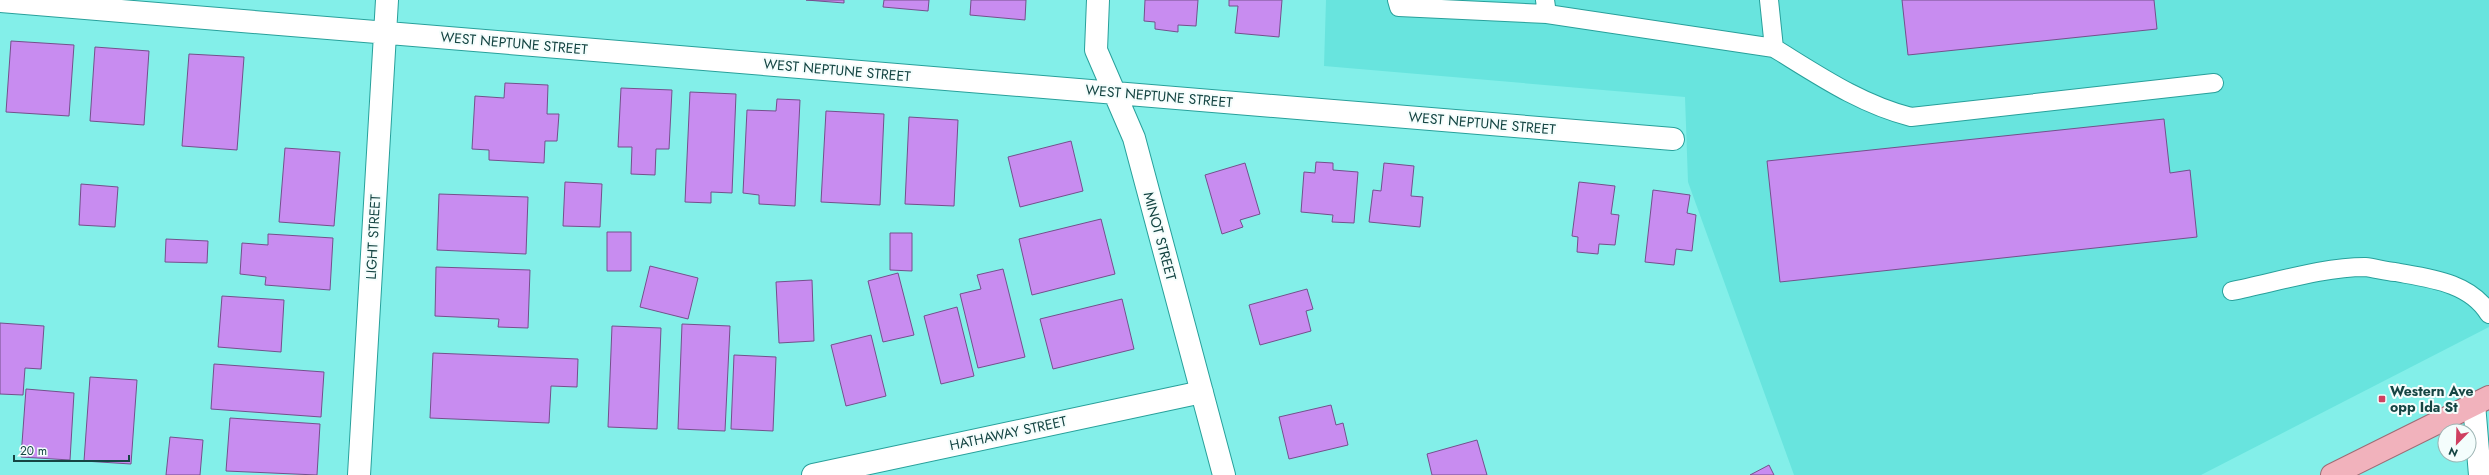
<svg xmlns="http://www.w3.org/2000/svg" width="2489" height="475" font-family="Jost,sans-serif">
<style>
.built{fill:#68e4de}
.building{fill:#c88cf0;stroke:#74508c}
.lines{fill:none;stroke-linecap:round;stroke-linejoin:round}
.service-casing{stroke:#28a09b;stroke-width:20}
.minor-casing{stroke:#28a09b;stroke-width:24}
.tertiary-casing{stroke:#28a09b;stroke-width:24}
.primary-casing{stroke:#9e6b75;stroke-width:24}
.service{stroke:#fff;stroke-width:18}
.minor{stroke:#fff;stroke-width:22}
.tertiary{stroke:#fff;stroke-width:22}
.primary{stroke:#f1b2bc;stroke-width:22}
.poi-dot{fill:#cf4061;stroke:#f4fdfc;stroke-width:1.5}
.labels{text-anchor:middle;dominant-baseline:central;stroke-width:4;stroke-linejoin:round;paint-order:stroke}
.street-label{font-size:14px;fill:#154543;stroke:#f4fdfc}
.poi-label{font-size:14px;font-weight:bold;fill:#154543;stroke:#f4fdfc;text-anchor:start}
</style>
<rect width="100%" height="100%" fill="#83efe9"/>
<path class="built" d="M1326,0H2489V327L2201,475H1794L1688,182L1685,97L1324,66Z"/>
<path class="building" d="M806,0H844V3Z
M884,0H929L928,11L883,7Z
M971,0H1026L1025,20L970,15Z
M1145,0H1198L1196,26L1178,25V32L1155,29V22L1144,21Z
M1229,0H1282L1279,37L1235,33L1238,6H1229Z
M1902,0H2154L2157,29L1908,55Z
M11,41L74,45L69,116L6,112Z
M95,47L149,51L144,125L90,121Z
M189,54L244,57L237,150L182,146Z
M505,83L548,85L547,114H559L557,141H545L544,163L489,160V150L472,149L475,96L504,98Z
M621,88L672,90L669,149H656L655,175L631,174L632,147H618Z
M690,92L736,94L732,193L711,192V203L685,202Z
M777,99L800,100L795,206L759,204V195L743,193L747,110L776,111Z
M826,111L884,114L880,205L821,202Z
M909,117L958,120L954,206L905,204Z
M2164,119L2170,173L2190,170L2197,237L1780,282L1767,161Z
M1071,141L1083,191L1020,207L1008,157Z
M285,148L340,152L334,226L279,222Z
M1316,162L1333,163V170L1358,172L1354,223L1332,222L1333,215L1301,212L1304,172L1315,173Z
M1245,163L1260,214L1240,220L1243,227L1222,234L1205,175Z
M1384,163L1414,166L1411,196L1423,197L1420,227L1369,222L1373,190L1381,191Z
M565,182L602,184L600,227L563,226Z
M1579,182L1615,186L1611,214L1619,215L1615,245L1599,244L1598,254L1577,252L1578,237L1572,236Z
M81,184L118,187L115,227L79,225Z
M1653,190L1690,195L1687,213L1696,215L1692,251L1676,249L1674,265L1645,262Z
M439,194L528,197L526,254L437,250Z
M1101,219L1115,274L1032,295L1019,239Z
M607,232H631V271H607Z
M890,233H912V271L890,270Z
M268,234L333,238L330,290L265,285L266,277L240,274L242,243L268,245Z
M166,239L208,241L207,263L165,262Z
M650,266L698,278L688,319L640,307Z
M436,267L530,270L528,328L498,327L499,319L435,316Z
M1003,269L1025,357L978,368L960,294L981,289L977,275Z
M898,273L914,335L883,342L868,281Z
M812,280L814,341L779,343L776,282Z
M1307,289L1313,309L1306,311L1311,331L1260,345L1249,305Z
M222,296L284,300L281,352L218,347Z
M1122,299L1134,349L1053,369L1040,319Z
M957,307L974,376L941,384L924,316Z
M0,323L44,326L41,369L25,368L23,395L0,394Z
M682,324L730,326L725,431L678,429Z
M612,326L661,328L657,429L608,427Z
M871,335L886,396L846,406L831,345Z
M433,353L578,359L577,387L551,386L549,423L430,418Z
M734,355L776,357L773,431L731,429Z
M214,364L324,372L321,417L211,409Z
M90,377L137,380L131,464L84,461Z
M26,389L74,393L70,460L21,457Z
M1331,405L1336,425L1343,423L1348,445L1289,459L1279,417Z
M230,418L320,424L317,475L226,471Z
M170,437L203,440L200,475H166Z
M1477,440L1487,475H1432L1427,454Z
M1769,465L1774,475H1750Z"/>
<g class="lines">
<defs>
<path id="service" d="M1397,0L1399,7L1547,14
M1545,0L1547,14L1774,48L1769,0
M1774,48C1818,75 1860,104 1911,117L2214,83
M2232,291C2273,283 2323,267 2365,267C2374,268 2385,271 2395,272C2428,278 2470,282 2489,314"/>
<path id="minor" d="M1098,0L1096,50L1134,138L1224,475
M0,1L1673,139
M359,475L387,0
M813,475L1202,392"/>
<path id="tertiary" d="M2474,404L2480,475"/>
<path id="primary" d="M2332,475L2489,397"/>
</defs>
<use href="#service" class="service-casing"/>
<use href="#minor" class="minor-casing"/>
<use href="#tertiary" class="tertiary-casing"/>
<use href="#primary" class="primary-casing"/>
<use href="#service" class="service"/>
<use href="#minor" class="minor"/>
<use href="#tertiary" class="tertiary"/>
<use href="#primary" class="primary"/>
</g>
<rect class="poi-dot" x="2378" y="395" width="8" height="8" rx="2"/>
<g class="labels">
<g class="street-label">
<text transform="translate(514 43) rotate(5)">WEST NEPTUNE STREET</text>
<text transform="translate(837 70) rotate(5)">WEST NEPTUNE STREET</text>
<text transform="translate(1159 96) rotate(5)">WEST NEPTUNE STREET</text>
<text transform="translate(1482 123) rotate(5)">WEST NEPTUNE STREET</text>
<text transform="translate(1160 236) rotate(75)">MINOT STREET</text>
<text transform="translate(373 237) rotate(-87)">LIGHT STREET</text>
<text transform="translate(1008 433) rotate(-12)">HATHAWAY STREET</text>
</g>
<g class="poi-label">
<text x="2390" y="391">Western Ave<tspan x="2390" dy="16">opp Ida St</tspan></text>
</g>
</g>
<g transform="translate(2457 443) rotate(203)"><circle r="19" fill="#f4fdfc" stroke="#9bb3b2"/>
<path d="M0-3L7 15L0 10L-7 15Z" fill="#cf4061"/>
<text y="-6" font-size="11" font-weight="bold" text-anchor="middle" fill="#154543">N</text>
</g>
<path d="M14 455v6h115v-6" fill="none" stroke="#154543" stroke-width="2"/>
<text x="20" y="455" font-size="12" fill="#154543" stroke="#f4fdfc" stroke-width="3" paint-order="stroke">20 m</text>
</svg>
